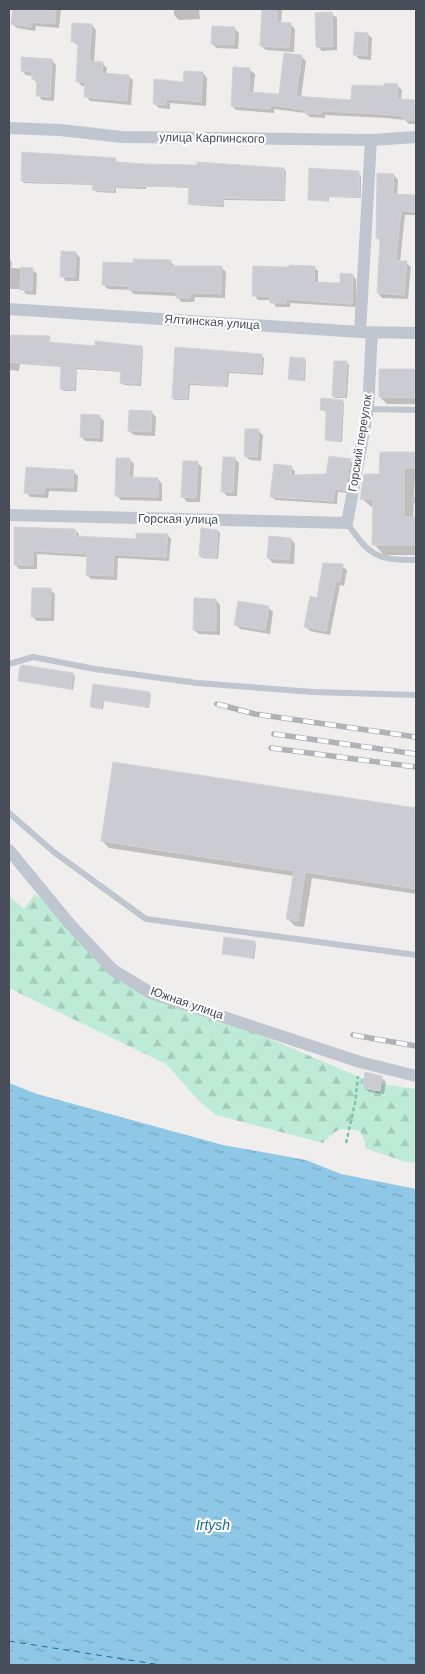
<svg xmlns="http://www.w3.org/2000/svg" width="425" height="1674" font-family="Helvetica,sans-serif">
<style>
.forest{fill:url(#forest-firs)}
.water{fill:url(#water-ripples)}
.shadow{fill:#0003;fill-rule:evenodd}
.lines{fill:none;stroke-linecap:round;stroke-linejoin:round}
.ferry{stroke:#156f9e;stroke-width:1;stroke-dasharray:6 5;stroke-linecap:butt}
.building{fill:#caccd2;stroke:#d2d3d9}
.path{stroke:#78c7ab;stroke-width:2.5;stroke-dasharray:4 2.5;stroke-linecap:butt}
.lane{stroke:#bfc6cf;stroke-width:6}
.street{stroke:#bfc6cf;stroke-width:12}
.rail-casing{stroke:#b0b2b7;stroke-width:5.5}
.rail{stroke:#fff;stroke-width:4;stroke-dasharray:11;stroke-linecap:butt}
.labels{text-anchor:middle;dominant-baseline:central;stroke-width:4.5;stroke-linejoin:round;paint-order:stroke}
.street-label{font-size:12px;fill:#474e59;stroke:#fff}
.water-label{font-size:14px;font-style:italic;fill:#156f9e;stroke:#fff}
</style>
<defs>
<pattern id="forest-firs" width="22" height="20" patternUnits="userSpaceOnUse" patternTransform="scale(1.25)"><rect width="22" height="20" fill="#beebd6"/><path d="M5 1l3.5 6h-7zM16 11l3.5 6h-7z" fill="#a5cbba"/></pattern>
<pattern id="water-ripples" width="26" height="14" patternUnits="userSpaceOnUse" patternTransform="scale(1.25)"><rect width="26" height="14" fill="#8ec8e6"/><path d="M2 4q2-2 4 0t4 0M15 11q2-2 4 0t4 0" fill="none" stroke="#76a5bd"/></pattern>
</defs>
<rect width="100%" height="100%" fill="#f0eeed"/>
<path class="forest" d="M35,894L52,908L116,978L244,1028L364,1079L363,1088L379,1090L381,1084L416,1089V1163L406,1162L365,1148V1141L360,1131C340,1127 337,1128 323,1143L216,1115L199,1101L166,1064L9,988V896L24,909Z"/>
<path class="water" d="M9,1083L37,1094L223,1145L306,1160L341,1174L416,1189V1665H9Z"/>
<path class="shadow" d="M14,9H61L59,28L36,26L35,31L17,28L12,24Z
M174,9H199L200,19L179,20L174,15Z
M263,9H282L281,24H290L295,29L294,52L266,50L261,46Z
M332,14L337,18V50L322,51L317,46Z
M92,25L96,30L94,63H102L107,68L106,74L128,76L133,80L131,105L90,101L86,96V86H82L77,81L79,46L72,41Z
M235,29L239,33L238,49L217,48L212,44Z
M367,34L372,38L371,60L359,59L355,55Z
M301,56L306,61L301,98L352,101L385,88L397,85L402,90L401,101L416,102V124H409L405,120L387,118L325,115V118L310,117L305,113L274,109V113L236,110L232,106L250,70L255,74L253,93L280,95Z
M52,60L56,65L54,101L42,100L38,95V84L33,79V76L26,75L22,71Z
M9,73L10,75L9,101Z
M203,73L207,78L206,106L170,103V109L159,108L154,103Z
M115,159L117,163L145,165L284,169L286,171L285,201L224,200V207L191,205L189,203L190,188L146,186V189L116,188V193L96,192L94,185L24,183L22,181Z
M359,174L361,176V198L329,197V202L309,199Z
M394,175L398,180L397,196L416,197V215H405L400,262L406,263L411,267L408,299L382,298L378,293L381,242L377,238Z
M76,253L80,258L79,281H66L62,276Z
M9,259L12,262L11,268L32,269L37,274L36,295L26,294L22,289H9Z
M171,262L175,266L222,268L226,272L225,298L195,297L194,302H181L177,296L134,294L130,290L108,289L103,285L134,264Z
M314,267L318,271V283L341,284L352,275L356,279V307L290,303V307H276L272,300H258L254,295Z
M49,338L51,344L141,347L143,349L141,386L124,385L121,383L122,372L77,369L76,391H63L61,388L62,367L20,364L19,371L9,370V339Z
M176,349L262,356L264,358L263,375L229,373L228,387L190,385L189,400H175L173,398Z
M304,359L306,361L305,381L291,380L289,378Z
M347,363L349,365L347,398H335L333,396Z
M381,370H416V404H387L380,397Z
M342,401L344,403L342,442L328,441L326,439L327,412L321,410Z
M152,413L156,417L155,436L134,435L129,431Z
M99,416L104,421L103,442L86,441L81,437Z
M258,431L263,435L261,461L250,460L245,456Z
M381,453H416L413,518H416V555H384L374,544V509L361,498L381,475Z
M234,458L239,463L237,496H227L222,491Z
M130,460L134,464L133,478L158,479L162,484V501L121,500L116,495Z
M350,460L353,464L348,493L338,492L337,504L275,500L271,496L291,468L295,471L294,476L327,475Z
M197,463L202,467L200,502H187L183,497Z
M73,471L78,476L77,492L49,491L48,498L30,497L26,492Z
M15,528L75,530L79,534L78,538L137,541L168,535L171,539L169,561L118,558L117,580L91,579L87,575L88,557L37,554V569H19L15,565ZM74,532H76V543Z
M218,531L220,533L218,559L202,558L200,556Z
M291,539L295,544L294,564L273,563L268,558Z
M342,566L347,570L344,586L340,585L330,635L310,631L305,626L318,599Z
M50,590L55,594L54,621H37L32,616Z
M216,600L220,605V635L199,634L194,630Z
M269,608L273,612L270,634L240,629L236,625Z
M73,674L75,676L73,690L19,680Z
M94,685L149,693L151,695L149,708L104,701L103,709L93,708L91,706Z
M114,764L416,809V894L312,878L304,927L295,926L288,919L294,876L109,848L102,841Z
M254,942L256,944L254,959L223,953Z
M381,1077L386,1082L384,1094L369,1092L364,1088Z"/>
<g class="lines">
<path class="ferry" d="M9,1641L161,1665"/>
</g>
<path class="building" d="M13,9H56L55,24L31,22V27L11,24Z
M262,9H277V22L291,23L289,48L260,46Z
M332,12L333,46L316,47L315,13Z
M72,23L92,24L89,61L103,62L102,73L129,75L127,101L84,97L85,82H76L78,42H71Z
M212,26L235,27L234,45L211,44Z
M355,32L368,33L367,56L353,55Z
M284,53L302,55L296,96L351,100L352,85L384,86V83L398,84L397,99L416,100L415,120H403V116L382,114L321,111V114L304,113V110L270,105V109L231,106L233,67L250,68L249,92L279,94Z
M21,57L52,59L50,97L36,96L37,80L32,79V72L21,71Z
M184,71L203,72L201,102L166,99V105L153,104L154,79L183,82Z
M22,152L116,158V162L145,164L197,165V162L284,168V199L223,198V205L188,204L189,186L115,187L114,191L92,190L93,184L21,181Z
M309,168L359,171L360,197L328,196V201L308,200Z
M377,173L394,174L393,194L416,195V212L401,211L396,261H407L404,295L377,293L380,239L376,238Z
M61,251L76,252L75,277H60Z
M133,259L171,260V266H222L221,294L191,293L190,298H176V292L128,290V286L102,285L103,262L133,263Z
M289,265L315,266L314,282L340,283V273L353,274L352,304L286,299V303H270V297L252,296L253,266L289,267Z
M21,267L33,268L32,291L20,290Z
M11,335L50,336L49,342L95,346V341L142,346L139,384L120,383L121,371L76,367L74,390L60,389L61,366L9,362Z
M175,347L262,354L261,373L227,371L226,386L188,383L187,399L172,398Z
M290,357L305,358L303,380L288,379Z
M334,361H347L345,397L332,396Z
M379,369H416V398L379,397Z
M321,398L343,400L340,441L325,440L326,411L320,410Z
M129,410L152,411L151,432L128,431Z
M81,414L100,415L99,438L80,437Z
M245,429H259L257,457L244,456Z
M380,452H416V468H404V517H416V545H372L373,500L360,499L364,474H379Z
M329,456L351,459L345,491L335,489L333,501L270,497L274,464L292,466L291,475L326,474Z
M223,457H235L233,492H221Z
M116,458H130L129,477L158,478V497L115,496Z
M183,461H198L196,498L181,497Z
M26,467L74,470L73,488L45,487L44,494L24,493Z
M14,527L75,529V536L136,539V533L168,534L166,557L114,555L113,576L86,575L87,554L33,551V565H14Z
M201,528L218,530L216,558L199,556Z
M269,536L291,538L289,560L267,558Z
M323,563L343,564L340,582L336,581L326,631L304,627L310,596L317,598Z
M32,588H51L50,617H31Z
M194,598L216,599V631L193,630Z
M238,601L269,606L265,630L234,625Z
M23,665L73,673L71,689L18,681L20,666Z
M93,684L150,692L148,707L102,700L101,708L90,706Z
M113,762L416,808V889L305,872L298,921L286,919L294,871L101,841Z
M224,937L255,941L252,958L222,954Z
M365,1072L382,1076L380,1091L363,1088Z"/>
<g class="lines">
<path class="path" d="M346,1143L355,1103L358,1076"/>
<path class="lane" d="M368,409L416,410
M415,500H416
M347,523C370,556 376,560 416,560
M9,664L33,657L95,669L197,683L313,692L416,695
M9,813L55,853L146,919L416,955"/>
<path class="street" d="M9,128L60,130L122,137L371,140L416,137
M9,309L360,332L416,333
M360,332L371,140
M9,515L347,523L368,409L372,332
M9,850L69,923L113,970L151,993L360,1062L416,1076"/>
<defs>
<path id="rail" d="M217,704L255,714L416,737
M274,734L416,754
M271,748L416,767
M353,1035L416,1046"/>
</defs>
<use href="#rail" class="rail-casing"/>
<use href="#rail" class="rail"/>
</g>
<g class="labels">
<g class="street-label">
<text transform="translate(212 138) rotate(1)">улица Карпинского</text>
<text transform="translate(212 322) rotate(4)">Ялтинская улица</text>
<text transform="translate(360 443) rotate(-81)">Горский переулок</text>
<text transform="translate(178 519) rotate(1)">Горская улица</text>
<text transform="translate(187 1003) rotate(19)">Южная улица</text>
</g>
<g class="water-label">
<text x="213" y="1525">Irtysh</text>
</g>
</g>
<rect width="425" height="1674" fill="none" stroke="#474e59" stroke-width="20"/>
</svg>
